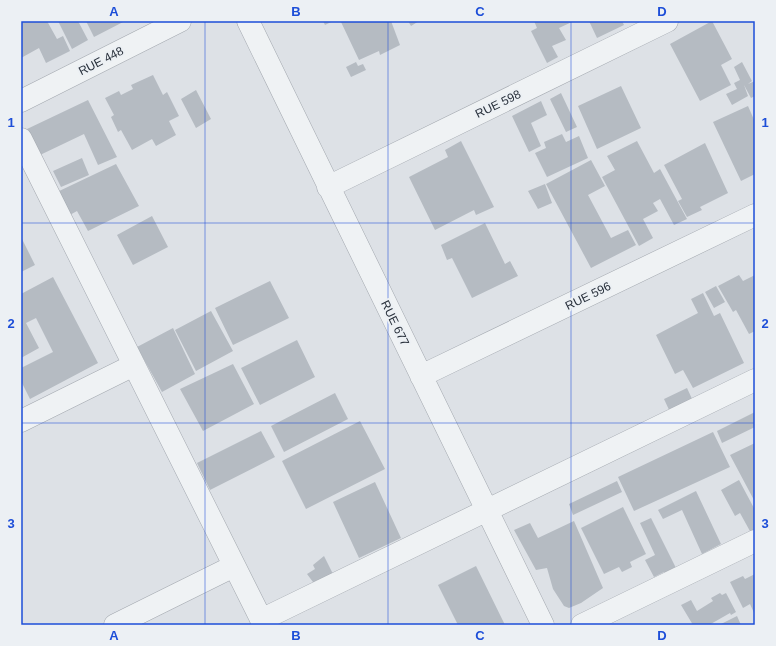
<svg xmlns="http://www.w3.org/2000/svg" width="776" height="646" font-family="Helvetica,sans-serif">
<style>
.building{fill:#b5bbc2}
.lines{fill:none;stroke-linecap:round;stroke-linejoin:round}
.minor-casing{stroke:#a3a8af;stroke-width:23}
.minor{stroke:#eff2f4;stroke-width:22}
.grid{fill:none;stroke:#1d4ed8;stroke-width:1;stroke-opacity:0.55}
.labels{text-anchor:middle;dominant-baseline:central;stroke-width:4;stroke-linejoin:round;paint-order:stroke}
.street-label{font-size:12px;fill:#28303b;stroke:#ecf0f4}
.neatline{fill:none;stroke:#1d4ed8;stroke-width:1.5}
.grid-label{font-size:13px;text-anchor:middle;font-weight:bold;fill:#1d4ed8}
</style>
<rect width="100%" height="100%" fill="#dde1e6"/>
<path class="building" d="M21,21H47L57,39L63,36L70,51L46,63L39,48L21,58Z
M58,21H78L88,40L72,49Z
M86,21H125L94,37Z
M323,21H333L325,25Z
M343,21H391L400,45L380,55L379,51L359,60L341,22Z
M408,21H419L411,26Z
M534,21H574L559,28L566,40L552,46L558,57L547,63L531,31L537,28Z
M589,21H622L624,25L597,38Z
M712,21L732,59L721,65L731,85L700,101L670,44Z
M356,62L358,66L363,64L366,70L351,77L346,67Z
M742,62L752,81L748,84L755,81V96L751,98L744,85L748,96L732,105L726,94L737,89L734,83L740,80L734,67Z
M153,75L163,95L167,92L179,116L169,121L176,135L156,146L152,139L132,150L121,130L118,132L111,117L114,115L105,98L119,91L121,95L133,89L131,85Z
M621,86L641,128L597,149L578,106Z
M196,90L211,119L196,128L181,99Z
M561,93L577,127L566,132L550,99Z
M88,100L117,157L98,165L84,134L40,155L27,129Z
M541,101L547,115L531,123L541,146L529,152L512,116Z
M748,106L755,122V174L741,181L713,122Z
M562,134L566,142L579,136L588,158L547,177L535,153L546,148L544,142Z
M461,141L494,207L476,215L474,210L435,230L409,177L448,157L445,150Z
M637,141L654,173L660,169L687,219L674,225L660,199L653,203L658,211L643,219L653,238L639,246L602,177L615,170L607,156Z
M705,143L728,193L700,207L702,210L687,217L678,201L682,199L664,165Z
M82,158L89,175L61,187L53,171Z
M591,160L605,186L588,195L611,238L628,230L636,245L591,268L546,184Z
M116,164L139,206L88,231L77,211L68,216L55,193Z
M545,184L552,203L538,209L528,191Z
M152,216L168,247L133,265L117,235Z
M485,223L505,264L510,261L518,276L472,298L452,258L447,260L441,245Z
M21,237L35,265L21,272Z
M739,275L743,281L755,275V331L749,334L736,310L733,312L718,286Z
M53,277L98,363L30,399L21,381V368L53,352L36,318L26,323L39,348L21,358V294Z
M270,281L289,318L233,345L215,308Z
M716,286L725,302L714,308L705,292Z
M703,293L714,316L720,313L744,363L693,388L683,370L675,374L656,335L698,313L691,299Z
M211,311L233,351L196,371L175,330Z
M173,328L195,374L162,392L137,347Z
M297,340L315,377L260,405L241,368Z
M233,364L254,404L203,431L180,389Z
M687,388L693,401L670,412L664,399Z
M335,393L348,419L284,452L271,426Z
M755,412V427L722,443L717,431Z
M360,421L385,469L306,509L282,461Z
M261,431L275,457L210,490L197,463Z
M713,432L730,467L634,511L618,477Z
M755,443V502L730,455Z
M739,480L755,510V531L751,533L740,513L735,516L721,490Z
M617,481L622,492L573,515L569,504Z
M375,482L401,538L359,558L333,502Z
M696,491L721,544L702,554L682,510L663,519L658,510Z
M623,507L646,554L630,562L632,567L622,572L619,567L604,574L581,528Z
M651,518L677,570L666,576L664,572L654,577L645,560L655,555L640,523Z
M574,521L603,588L581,603L569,608L564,606L553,589L547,568L536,570L514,530L530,523L538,538Z
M324,556L334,576L316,586L307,574L315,569L313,565Z
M476,566L505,625H458L438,585Z
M755,574V615L750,604L743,608L730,582L743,576L745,579Z
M720,593L722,595L726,593L736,612L731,615L730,613L709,625H693L681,605L691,600L697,611L713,601L711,598Z
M737,616L741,625H719Z"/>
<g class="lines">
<defs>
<path id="minor" d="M248,21L543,625
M21,101L180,21
M21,139L264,625
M328,187L667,21
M421,376L755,215
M21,421L134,365
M261,620L755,380
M115,625L234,566
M582,625L755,541"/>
</defs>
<use href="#minor" class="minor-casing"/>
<use href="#minor" class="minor"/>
</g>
<path class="grid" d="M205,21V625M388,21V625M571,21V625M21,223H755M21,423H755"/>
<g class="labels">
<g class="street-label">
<text transform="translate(101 61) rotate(-27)">RUE 448</text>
<text transform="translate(498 104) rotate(-26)">RUE 598</text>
<text transform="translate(588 296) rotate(-26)">RUE 596</text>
<text transform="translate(395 323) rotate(64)">RUE 677</text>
</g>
</g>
<rect width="776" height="646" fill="none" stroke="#ecf0f4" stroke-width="44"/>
<rect x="22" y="22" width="732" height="602" class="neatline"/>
<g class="grid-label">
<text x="114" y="16">A</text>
<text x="296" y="16">B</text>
<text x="480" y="16">C</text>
<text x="662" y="16">D</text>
<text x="11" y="127">1</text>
<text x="765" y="127">1</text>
<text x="11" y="328">2</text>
<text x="765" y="328">2</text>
<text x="11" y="528">3</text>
<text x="765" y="528">3</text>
<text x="114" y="640">A</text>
<text x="296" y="640">B</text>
<text x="480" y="640">C</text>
<text x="662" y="640">D</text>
</g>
</svg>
